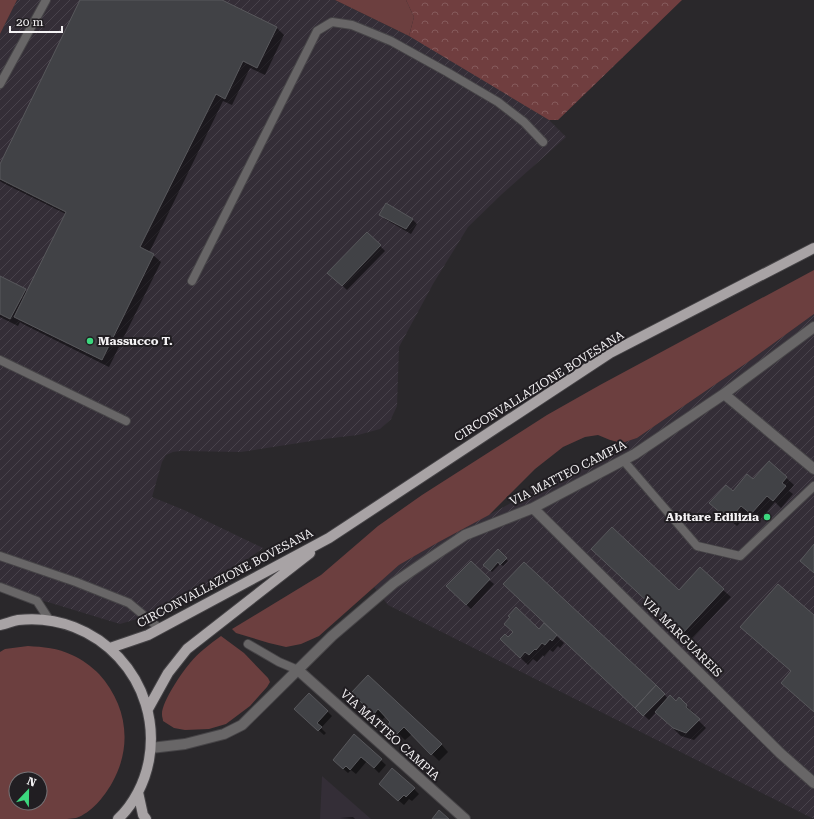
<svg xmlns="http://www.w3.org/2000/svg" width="814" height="819" font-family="'Roboto Serif',serif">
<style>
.built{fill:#342e37}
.industrial{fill:url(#industrial-furrows)}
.green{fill:#6c3f3f;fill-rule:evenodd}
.forest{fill:url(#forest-crowns)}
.shadow{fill:#0007}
.building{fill:#414246;stroke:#58585c}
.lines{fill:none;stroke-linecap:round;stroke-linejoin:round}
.service-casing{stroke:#464447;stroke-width:10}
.minor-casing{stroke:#464447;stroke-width:12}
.primary-casing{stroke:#464447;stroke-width:12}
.service{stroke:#686667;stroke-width:8}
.minor{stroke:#686667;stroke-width:10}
.primary{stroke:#a8a3a5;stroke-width:10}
.poi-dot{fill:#3cd77e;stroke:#211e22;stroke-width:1.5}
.labels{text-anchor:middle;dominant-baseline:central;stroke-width:4;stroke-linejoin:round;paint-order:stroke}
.poi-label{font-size:12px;font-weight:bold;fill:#f4f2f4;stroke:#211e22;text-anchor:start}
.street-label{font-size:12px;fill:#f4f2f4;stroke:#211e22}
</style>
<defs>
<pattern id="industrial-furrows" width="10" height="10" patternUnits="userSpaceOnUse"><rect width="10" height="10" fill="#342e37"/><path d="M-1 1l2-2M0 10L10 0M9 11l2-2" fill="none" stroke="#48424b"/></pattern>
<pattern id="forest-crowns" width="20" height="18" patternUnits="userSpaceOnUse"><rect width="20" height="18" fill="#703e3f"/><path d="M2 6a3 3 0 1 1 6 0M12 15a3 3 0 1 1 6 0" fill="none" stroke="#855a5b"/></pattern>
</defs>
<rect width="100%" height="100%" fill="#2a282b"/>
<path class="built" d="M322,776L371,819H320Z"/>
<path class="industrial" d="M17,0H335L409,36L438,52L549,120L566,137L502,194L468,227L433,284L399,347L397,406L391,419L380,429L358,435L324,439L241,452L180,451L173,452L166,455L162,462L152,497L184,510L263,548L221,578L161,612L120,624L51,603L0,590V34Z
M814,314V819L388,605L374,587L399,565L437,543L622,443L637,438L748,362Z"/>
<path class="green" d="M0,0H17L0,34Z
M335,0H406L414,17L409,36Z
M814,270V314L748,362L637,438L622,443L610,440L598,435L585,437L563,447L535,469L489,515L437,543L399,565L319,636L301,644L286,647L269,643L236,633L232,629L321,575L378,526L422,495L547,415L600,385Z
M221,636L244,653L268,678L270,682L267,687L250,706L226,724L209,729L185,730L174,728L163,721C163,719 162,717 162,715C161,703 182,672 190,663C199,652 210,644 221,636Z
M28,646C43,647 58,648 72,655C82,659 92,667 99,674C127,705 133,746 112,783C104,797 91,813 76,818C71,819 63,819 58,819C38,819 19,819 0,819V652L5,649ZM16,779H40V803H16Z"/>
<path class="forest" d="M406,0H682L558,120H549L409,36L414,17Z"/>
<path class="shadow" d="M82,0H220L277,28L284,35L265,75L250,68L232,105L223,101L149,253L153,255L161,262L109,367L23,324L20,322L18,326L0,317V277L25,290L28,293L66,214L3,183L0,181V166Z
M381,214L412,219L417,224L411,234L385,219Z
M367,233L385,251L347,290L329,273Z
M769,462L794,485L789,491L793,494L781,508L775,502L759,521L749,513L737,526L718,510L733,493L753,481Z
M498,551L508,561L503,566L500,564L492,572L485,565Z
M600,557L679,592L723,590L731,597L691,640Z
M489,580L494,584L471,609L447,586Z
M514,593L664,694L668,699L676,702L679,699L694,713L693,715L706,728L694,740L681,736L656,712L649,720Z
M544,625L564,643L560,648L558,646L553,652L550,650L544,657L543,655L537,662L533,659L528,665L501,639H508L539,630Z
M352,693L441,744L448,752L439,761L412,734L405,740L389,725L392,722L386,716L382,720Z
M327,711L332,716L321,728L326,733L324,735L301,714Z
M354,735L386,765L379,773L367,761L356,774L351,770L348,773L339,765Z
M385,789H414L419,794L412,801L409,799L404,805Z
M353,817L355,819L340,818Z"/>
<path class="building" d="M80,0H222L277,27L257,68L243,61L225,99L216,94L140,247L154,254L102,360L14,317L66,212L0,179V164Z
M386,203L413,219L406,229L379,215Z
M367,232L381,245L342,286L327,273Z
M0,276L26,289L10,319L0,314Z
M769,461L787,477L782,483L786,486L773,501L767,496L751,514L741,506L729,520L709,503L726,485L733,491L747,474L753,479Z
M612,527L679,590L700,567L724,589L682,634L591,549Z
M814,544V573L800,561Z
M498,549L507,558L500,565L498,562L490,571L483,565Z
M471,561L490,579L466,605L446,586Z
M524,562L656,685L635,708L503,584Z
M778,584L814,615V712L781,683L791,671L740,627Z
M516,607L539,629L544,623L557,635L552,641L550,639L545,645L542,643L536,650L535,649L529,655L525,652L520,658L500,639L505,634L508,637L513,632L504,624L510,617L508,616Z
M368,675L442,744L431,755L404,727L397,734L388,725L390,722L378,709L374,714L351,693Z
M656,685L665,694L643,716L635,708Z
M309,693L328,711L317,723L322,727L318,731L294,709Z
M670,695L676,701L679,697L687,705L686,707L700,719L686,733L673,728L655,712Z
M354,734L382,759L374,768L361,757L350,770L346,766L343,769L333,760Z
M392,768L415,788L406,797L404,795L398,801L379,784Z
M439,810L449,819H432Z"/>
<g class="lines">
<defs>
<path id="service" d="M0,84L46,0
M192,281L317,31L332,22L352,25L391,41L447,72L498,102L524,122L543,142
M0,360L126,421
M623,460L697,546L740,556L814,486
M0,556L76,582L129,603L159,628
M0,587L37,601L50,621
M248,644L279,662L298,670"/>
<path id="minor" d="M724,394L814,469
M533,508L780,753L814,783
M298,670L465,819
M151,748L185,744L224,734L242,725L332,636L394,583L426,561L465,535L533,508L635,454L724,394L814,327"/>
<path id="primary" d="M0,625C6,624 12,621 18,620C98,611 163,682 149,760C145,782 134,804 118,819
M110,648L148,635L329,538L610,353L814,248
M148,709L168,673L187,649L310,553
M138,792L143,815L146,819"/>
</defs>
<use href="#service" class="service-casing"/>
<use href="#minor" class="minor-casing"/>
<use href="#primary" class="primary-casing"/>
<use href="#service" class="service"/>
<use href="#minor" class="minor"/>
<use href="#primary" class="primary"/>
</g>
<g class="poi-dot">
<circle cx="90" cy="341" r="4"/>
<circle cx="767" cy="517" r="4"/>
</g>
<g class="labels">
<g class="poi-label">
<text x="98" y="341">Massucco T.</text>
<text x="759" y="517" text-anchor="end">Abitare Edilizia</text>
</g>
<g class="street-label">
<text transform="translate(539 386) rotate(-32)">CIRCONVALLAZIONE BOVESANA</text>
<text transform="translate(568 473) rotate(-27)">VIA MATTEO CAMPIA</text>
<text transform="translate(225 578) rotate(-28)">CIRCONVALLAZIONE BOVESANA</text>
<text transform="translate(682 637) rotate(45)">VIA MARGUAREIS</text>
<text transform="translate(390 735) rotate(42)">VIA MATTEO CAMPIA</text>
</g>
</g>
<g transform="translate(28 791) rotate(22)"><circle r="19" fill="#211e22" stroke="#757376"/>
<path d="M0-3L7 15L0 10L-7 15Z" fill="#3cd77e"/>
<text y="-6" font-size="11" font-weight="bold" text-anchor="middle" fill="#f4f2f4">N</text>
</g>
<path d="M10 26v6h52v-6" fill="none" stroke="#f4f2f4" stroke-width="2"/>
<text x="16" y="26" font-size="12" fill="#f4f2f4" stroke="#211e22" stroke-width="3" paint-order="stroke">20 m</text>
</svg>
